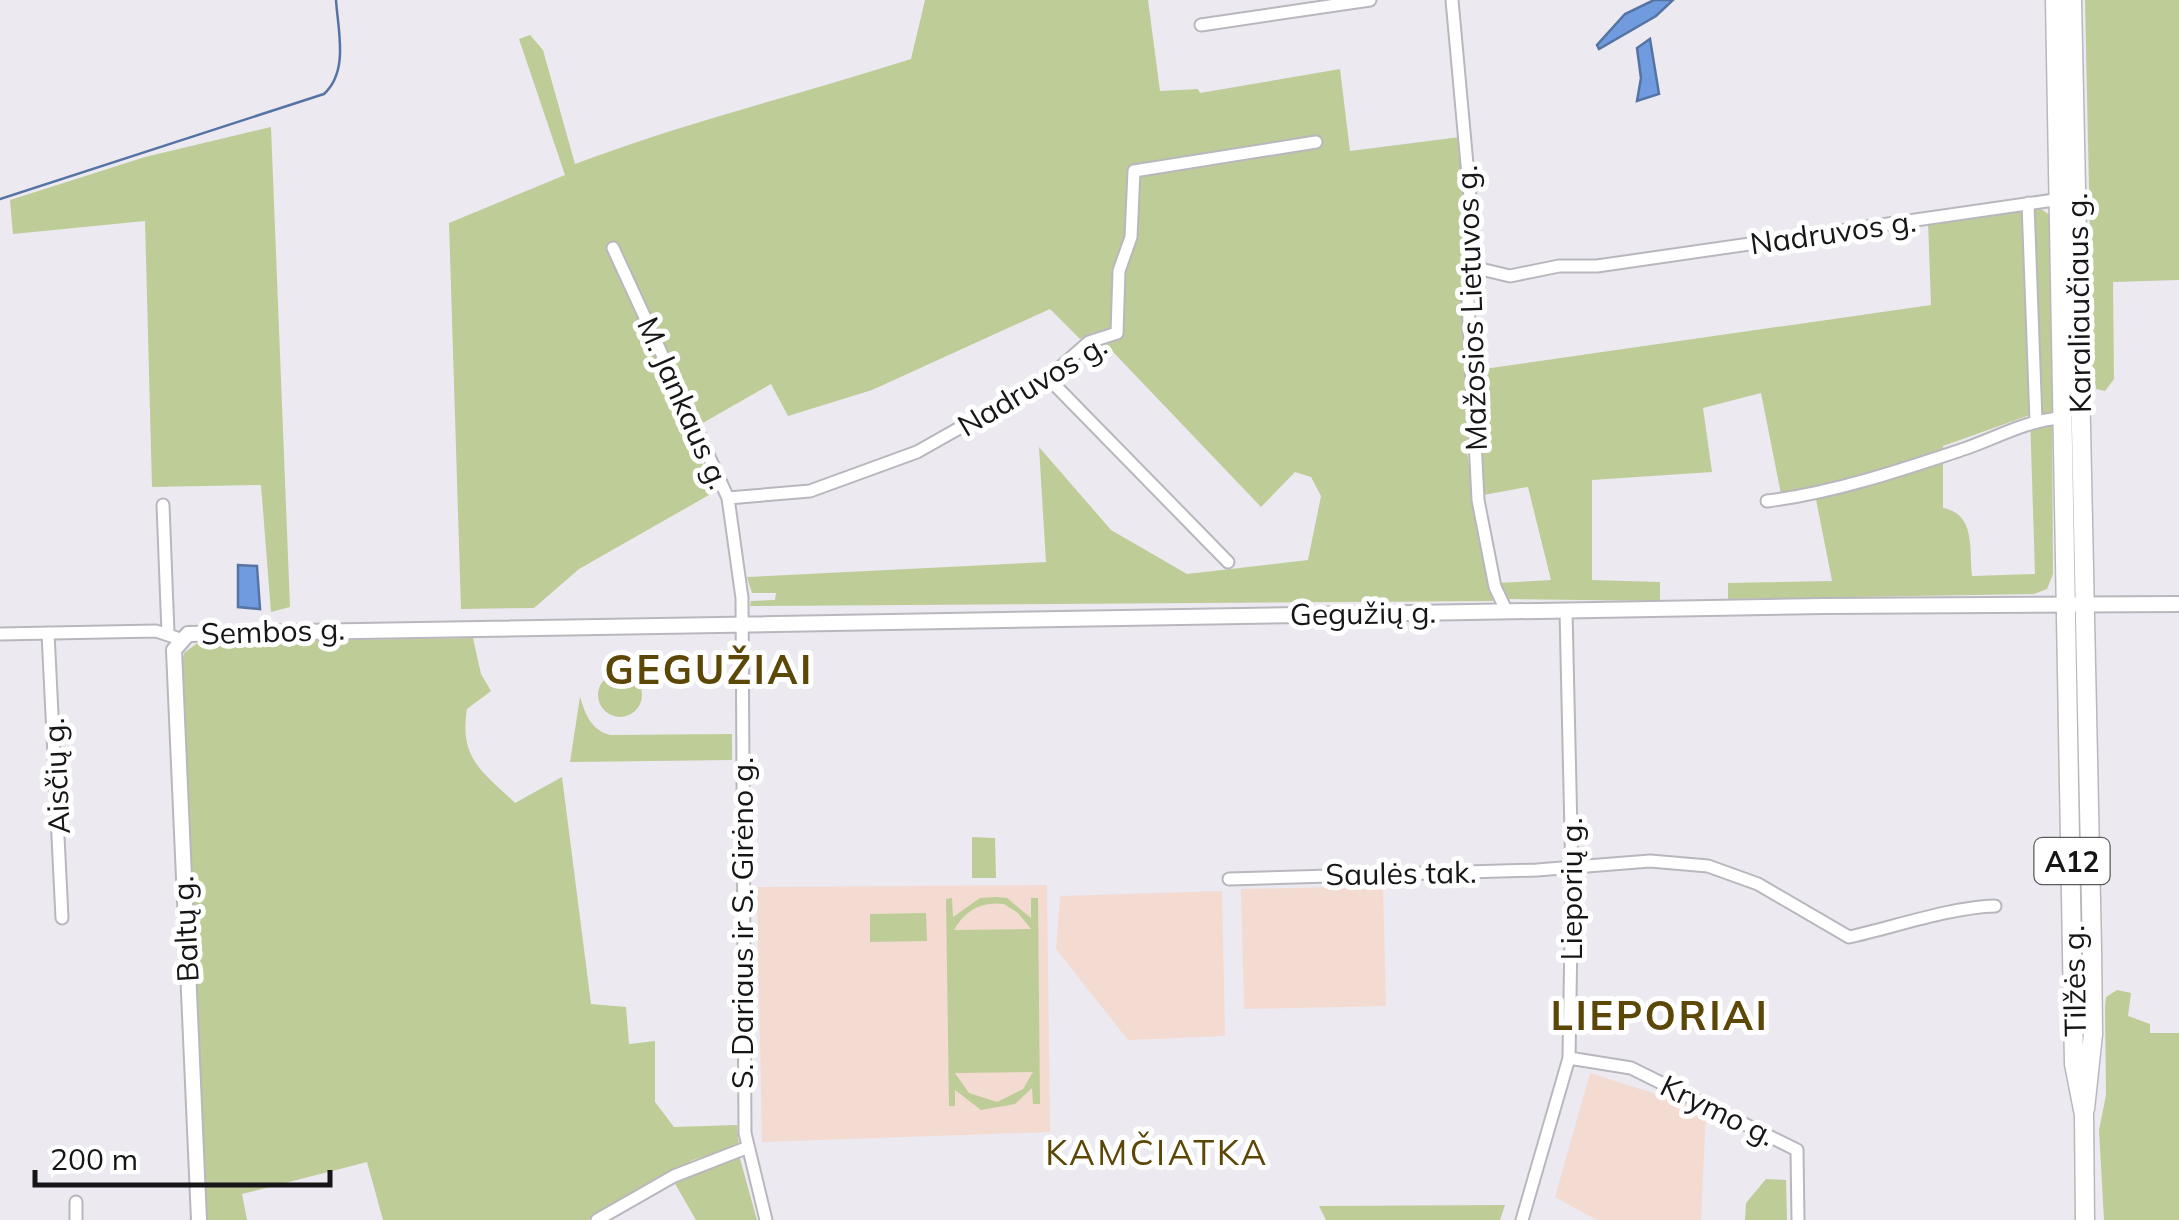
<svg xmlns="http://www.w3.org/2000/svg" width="2179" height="1220" font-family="Mulish,sans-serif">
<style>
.education{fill:#f3dbd1}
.green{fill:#becc98;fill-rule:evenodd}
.water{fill:#709cdf;stroke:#5574a3;stroke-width:2.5}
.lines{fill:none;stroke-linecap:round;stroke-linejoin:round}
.stream{stroke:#5574a3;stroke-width:2.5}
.minor-casing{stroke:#b9b7be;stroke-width:15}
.major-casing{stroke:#b9b7be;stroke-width:18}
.highway-casing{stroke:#b9b7be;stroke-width:21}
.minor{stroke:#fff;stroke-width:11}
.major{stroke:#fff;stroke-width:14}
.highway{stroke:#fff;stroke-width:18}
.labels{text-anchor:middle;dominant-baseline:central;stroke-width:10;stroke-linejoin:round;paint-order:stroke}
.shield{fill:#fff;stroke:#5c5b5d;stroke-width:2.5}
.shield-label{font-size:28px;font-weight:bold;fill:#161518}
.street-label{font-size:30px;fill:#161518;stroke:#fff}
.quarter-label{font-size:35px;letter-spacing:2.5px;fill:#5c4707;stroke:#fff}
.district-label{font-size:40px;font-weight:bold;letter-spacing:2.5px;fill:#5c4707;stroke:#fff}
</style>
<rect width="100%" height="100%" fill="#ece9f1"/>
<path class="education" d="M1047,885L1050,1132L762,1142L757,887Z
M1383,886L1386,1006L1244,1009L1241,889Z
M1222,891L1225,1036L1128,1040L1056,949L1060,896Z
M1590,1073L1706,1110L1701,1220H1597L1555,1197Z"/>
<path class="green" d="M925,0H1148L1160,91L1198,89L1200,93L1340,69L1350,151L1460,137L1468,218L1467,453L1493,601L750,606L751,601L775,600L776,593H752L747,577L1046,562L1039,447L1111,530L1187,574L1308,560L1321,496L1311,477L1295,472L1261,507L1094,332L1080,339L1050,309L872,390L788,416L771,384L687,432L716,491L579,569L534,608L461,609L449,223L565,175L519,39L530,35L543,50L575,164C685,122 799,95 911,59Z
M2085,0H2179V280L2113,282L2114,379L2105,391L2096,389L2093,378Z
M271,127L290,607L271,612L261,485L152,487L145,221L13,234L10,200L145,157Z
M2037,206L2051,216L2053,574L2047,589L2034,594L1728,599V583L1832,581L1815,494L1782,499L1761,393L1703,408L1712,472L1592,480V580L1660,582V601L1505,599L1498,583L1551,580L1528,487L1483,495L1477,370L1931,305L1928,221ZM2030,415L2035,574L1972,576C1969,549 1976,514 1943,508V446Z
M473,638L481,674L491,691L467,709C459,759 482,771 515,803L562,777L591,1004L626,1007L629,1044L655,1041V1102L674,1127L737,1125L739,1146L693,1160L588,1220H383L367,1162L242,1194L247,1220H205L181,670L184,653L199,642Z
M598 695a22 22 0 1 1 44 0a22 22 0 1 1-44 0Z
M580,697C586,715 590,729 610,735L732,734V760L570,762Z
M972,837L995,838L996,878H972Z
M996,897L1007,898L1031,918V898H1038L1040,1104H1033L1032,1088L1015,1104L981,1110L955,1090V1106H949L946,899L952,898L953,917L980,898ZM1004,904L1018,913L1031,929L954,930C965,910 982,901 1004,904ZM1033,1072L1023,1089L997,1102L969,1093L955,1073Z
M926,913L927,941L870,942V914Z
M2117,990L2131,993L2128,1016L2150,1024V1033H2179V1220H2104L2099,1130L2106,1095L2105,1007L2106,997Z
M739,1155L757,1220H696L674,1182Z
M1766,1179L1786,1180L1787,1220H1745L1746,1203Z
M1505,1205L1500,1220H1326L1319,1206Z"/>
<path class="water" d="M1654,0H1673L1656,16L1599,49L1597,45L1625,14Z
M1650,39L1659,94L1637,101L1641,78L1637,48Z
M238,565L257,566L260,609L238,607Z"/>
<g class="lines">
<path class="stream" d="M0,199L324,94C349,71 338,31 336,0"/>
<defs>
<path id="minor" d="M1452,0L1473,230L1468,302L1478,500L1495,587L1507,612
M1201,25L1370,0
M2028,203L2036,421
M613,248L728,498L742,598L745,1133L766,1220
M1472,267L1510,276L1559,266H1597L2061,199
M1048,378L1228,562
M728,498L810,491L917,452L1048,378L1089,342L1117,333L1119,271L1131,237L1134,171L1316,142
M1767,501C1833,493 1901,470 1964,449C1996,438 2027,420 2061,418
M163,505L168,633
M48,633L62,918
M0,634L156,631L180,639
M1229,879L1537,870L1650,861L1708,866L1758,884L1849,937C1894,927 1952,907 1995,906
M1569,1058L1631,1068L1797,1150L1798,1220
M76,1202V1220
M597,1220L674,1176L746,1148
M1522,1220L1569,1058L1572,878L1566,610"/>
<path id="major" d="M199,1220L174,650L188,634L1824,606L2179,604"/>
<path id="highway" d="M2055,0L2074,1064L2084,1115L2085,1220
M2072,0L2092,949L2093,1034L2085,1109"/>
</defs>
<use href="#minor" class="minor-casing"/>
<use href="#major" class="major-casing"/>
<use href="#highway" class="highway-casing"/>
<use href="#minor" class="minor"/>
<use href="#major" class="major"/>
<use href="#highway" class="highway"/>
</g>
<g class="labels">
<rect class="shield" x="2034.5" y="838" width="75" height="46" rx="8"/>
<g class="shield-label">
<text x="2072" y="861">A12</text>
</g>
<g class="street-label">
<text transform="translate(1833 232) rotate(-8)">Nadruvos g.</text>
<text transform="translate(2078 303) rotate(-91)">Karaliaučiaus g.</text>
<text transform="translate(1471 308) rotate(-92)">Mažosios Lietuvos g.</text>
<text transform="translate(1032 385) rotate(-31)">Nadruvos g.</text>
<text transform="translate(684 403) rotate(66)">M. Jankaus g.</text>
<text transform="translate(1363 613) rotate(-1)">Gegužių g.</text>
<text transform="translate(273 631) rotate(-2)">Sembos g.</text>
<text transform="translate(56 776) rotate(-93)">Aisčių g.</text>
<text transform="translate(1401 873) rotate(-1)">Saulės tak.</text>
<text transform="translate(1571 889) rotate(-90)">Lieporių g.</text>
<text transform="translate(742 923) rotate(-90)">S. Dariaus ir S. Girėno g.</text>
<text transform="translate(185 929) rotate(-93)">Baltų g.</text>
<text transform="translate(2074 981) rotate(-91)">Tilžės g.</text>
<text transform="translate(1718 1110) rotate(26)">Krymo g.</text>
</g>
<g class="quarter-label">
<text x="1157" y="1152">KAMČIATKA</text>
</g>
<g class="district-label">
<text x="709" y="669">GEGUŽIAI</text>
<text x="1660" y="1015">LIEPORIAI</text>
</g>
</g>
<path d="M35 1170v15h295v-15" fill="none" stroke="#161518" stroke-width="5"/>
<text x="50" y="1170" font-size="30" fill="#161518" stroke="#ffffff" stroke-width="8" paint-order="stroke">200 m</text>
</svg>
